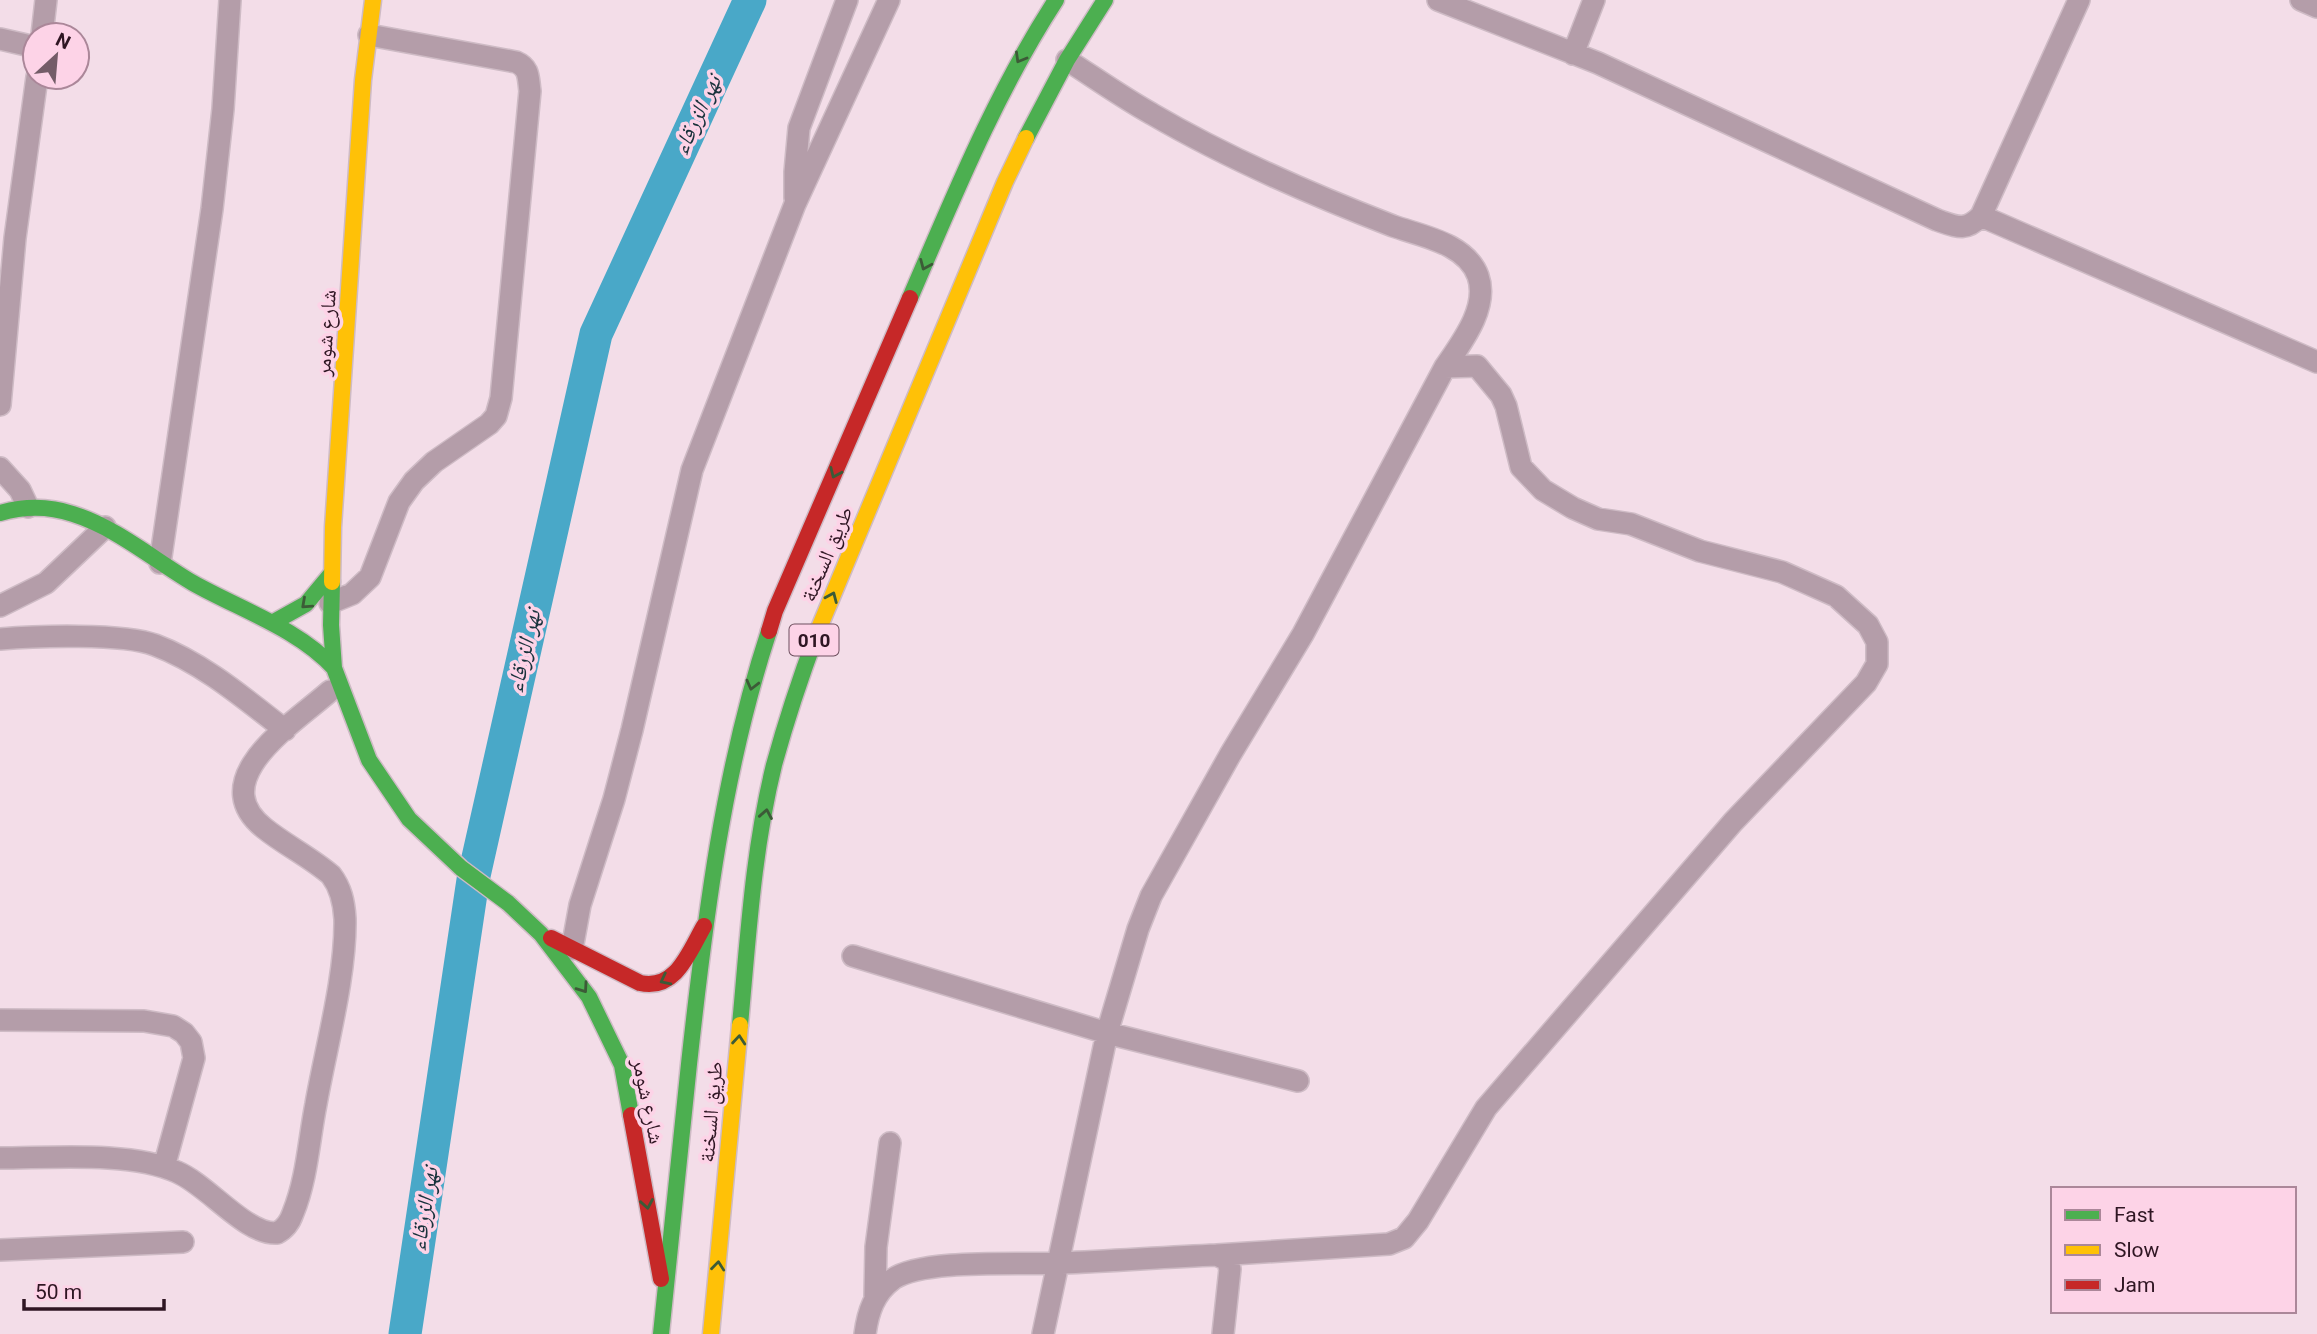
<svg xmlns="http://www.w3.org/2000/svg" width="2317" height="1334" font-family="Roboto,'Noto Naskh Arabic',sans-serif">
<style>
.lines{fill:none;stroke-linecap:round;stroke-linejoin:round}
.river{stroke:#49a8c8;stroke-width:33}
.street-casing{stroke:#cebbc5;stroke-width:24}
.fast-casing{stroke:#cebbc5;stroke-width:19}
.slow-casing{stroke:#cebbc5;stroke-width:19}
.jam-casing{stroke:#cebbc5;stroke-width:19}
.street{stroke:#b49da9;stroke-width:21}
.fast{stroke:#4caf50;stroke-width:16}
.slow{stroke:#ffc107;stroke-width:16}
.jam{stroke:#c62828;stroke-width:16}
.oneway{stroke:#3c5b37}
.labels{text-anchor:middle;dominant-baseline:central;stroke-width:7;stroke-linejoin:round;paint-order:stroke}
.shield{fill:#fdd3e7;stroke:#6d4f5e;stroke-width:2}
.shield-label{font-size:19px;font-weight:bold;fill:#2f1623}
.street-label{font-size:21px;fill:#2f1623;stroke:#fdd3e7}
.water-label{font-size:23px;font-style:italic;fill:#19323c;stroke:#fdd3e7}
</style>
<rect width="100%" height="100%" fill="#f3dde8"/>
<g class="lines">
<path class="river" d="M405,1334L473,880L596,334L750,0"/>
<defs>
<path id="street" d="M1438,0L1598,63L1937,220C1957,227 1965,232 1981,216L2079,0
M2301,0L2317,7
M42,35L46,0
M0,39L35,47
M1573,54L1594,0
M795,198V172L799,128L847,0
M1981,216L2317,362
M0,405L15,238L37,77
M0,468L20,490L28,507
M160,563L212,209L223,109L230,0
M330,603L352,594L370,577L399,502L414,481L434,462L489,424L496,416L501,398L530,91C528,78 530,68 516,62L369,35
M0,606L46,583L105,527
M0,639C35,636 124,633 155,645C203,663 245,699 285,730
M572,949L580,905L614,799L632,730L692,470L795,204L889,0
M853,956L1107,1033L1298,1081
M0,1020L144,1021L173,1026L184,1033L191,1042L194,1058L164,1167
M0,1158C50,1158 132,1151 177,1172C208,1185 246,1235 277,1233C285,1229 290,1222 293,1213C307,1179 309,1139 316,1104C326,1047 346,976 345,919C344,902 341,888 331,875C310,857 285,845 264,828C203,779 294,723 330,691
M0,1250L183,1242
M1217,1255L1389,1244L1404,1238L1418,1221L1486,1108L1733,822L1866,683L1877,664V642L1868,625L1836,596L1782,572L1700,551L1631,524L1598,519L1573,508L1543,490L1521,467L1506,406L1501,395L1477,366L1445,367
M875,1296L876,1247L890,1143
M865,1334C868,1312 874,1293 893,1279C923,1258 1023,1265 1062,1263C1114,1261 1165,1257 1217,1255L1227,1260L1230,1269L1223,1334
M1043,1334L1107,1033L1138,929L1151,896L1230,755L1303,634L1445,367C1462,342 1489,307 1478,276C1466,243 1421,236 1393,226C1310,194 1229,159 1152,114C1123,98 1095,78 1067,60"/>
<path id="fast" d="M1026,138L1067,60L1105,0
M910,298C954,196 995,94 1056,0
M0,513C24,506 49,506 73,514C117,528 154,560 193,583C239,609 299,629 334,668
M332,582L331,625L334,668L369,760L409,819L461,868L508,903L541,934L589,997L622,1065L631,1115
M272,623L306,604L331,574
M740,1025C748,939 753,850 774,765C786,721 801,676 817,633
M661,1334C670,1244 680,1154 689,1064C705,918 723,771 769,631"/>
<path id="slow" d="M332,582L333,527L363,80L373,0
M817,633L1005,182L1026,138
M711,1334L740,1025"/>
<path id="jam" d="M769,631L775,611L910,298
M551,938L640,983C676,991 689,952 704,926
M631,1115L661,1279"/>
</defs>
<use href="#street" class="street-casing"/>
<use href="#fast" class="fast-casing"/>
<use href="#slow" class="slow-casing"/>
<use href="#jam" class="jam-casing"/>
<use href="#street" class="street"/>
<use href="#fast" class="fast"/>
<use href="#slow" class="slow"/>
<use href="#jam" class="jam"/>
</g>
<defs><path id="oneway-chevron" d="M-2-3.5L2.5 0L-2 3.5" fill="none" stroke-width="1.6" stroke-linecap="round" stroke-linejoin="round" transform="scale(1.75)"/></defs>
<g class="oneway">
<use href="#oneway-chevron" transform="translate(1020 58) rotate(120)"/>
<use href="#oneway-chevron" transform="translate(925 265) rotate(113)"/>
<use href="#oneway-chevron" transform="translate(835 473) rotate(114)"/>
<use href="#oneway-chevron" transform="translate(832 597) rotate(-67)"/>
<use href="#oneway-chevron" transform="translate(306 604) rotate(138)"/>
<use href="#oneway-chevron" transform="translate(752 685) rotate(104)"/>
<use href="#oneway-chevron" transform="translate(766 814) rotate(-80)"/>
<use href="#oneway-chevron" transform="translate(665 980) rotate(153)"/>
<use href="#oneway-chevron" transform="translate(583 988) rotate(55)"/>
<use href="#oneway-chevron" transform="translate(739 1040) rotate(-85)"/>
<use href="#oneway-chevron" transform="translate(647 1204) rotate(80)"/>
<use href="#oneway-chevron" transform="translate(718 1266) rotate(-84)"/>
</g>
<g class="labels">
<rect class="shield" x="789.5" y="624.5" width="49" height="31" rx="5"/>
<g class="shield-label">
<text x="814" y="640">010</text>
</g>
<g class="street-label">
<text transform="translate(326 333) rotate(-86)">شارع شومر</text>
<text transform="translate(827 554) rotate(-67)">طريق السخنة</text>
<text transform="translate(648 1101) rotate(78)">شارع شومر</text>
<text transform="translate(711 1112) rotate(-85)">طريق السخنة</text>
</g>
<g class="water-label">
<text transform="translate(697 115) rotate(-65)">نهر الزرقاء</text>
<text transform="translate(524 651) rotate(-77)">نهر الزرقاء</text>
<text transform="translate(424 1209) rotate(-81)">نهر الزرقاء</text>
</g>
</g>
<rect x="2051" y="1187" width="245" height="126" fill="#fdd3e7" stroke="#ab8799" stroke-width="2"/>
<rect x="2065" y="1210" width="35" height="10" fill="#4caf50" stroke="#ab8799" stroke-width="2"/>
<text x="2114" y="1222" font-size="21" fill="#2f1623">Fast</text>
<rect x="2065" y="1245" width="35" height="10" fill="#ffc107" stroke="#ab8799" stroke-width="2"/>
<text x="2114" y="1257" font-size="21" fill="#2f1623">Slow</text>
<rect x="2065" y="1280" width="35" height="10" fill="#c62828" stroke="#ab8799" stroke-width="2"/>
<text x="2114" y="1292" font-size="21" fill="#2f1623">Jam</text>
<g transform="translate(56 56) rotate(26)"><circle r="33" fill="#fdd3e7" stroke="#ab8799" stroke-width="2"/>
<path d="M0-5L12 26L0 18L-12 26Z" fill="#745c68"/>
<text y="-10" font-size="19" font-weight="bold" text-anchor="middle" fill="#2f1623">N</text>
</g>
<path d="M24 1299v10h140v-10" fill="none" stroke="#2f1623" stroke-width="3.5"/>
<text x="35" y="1299" font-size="21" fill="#2f1623" stroke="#fdd3e7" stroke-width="5" paint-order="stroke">50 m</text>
</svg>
